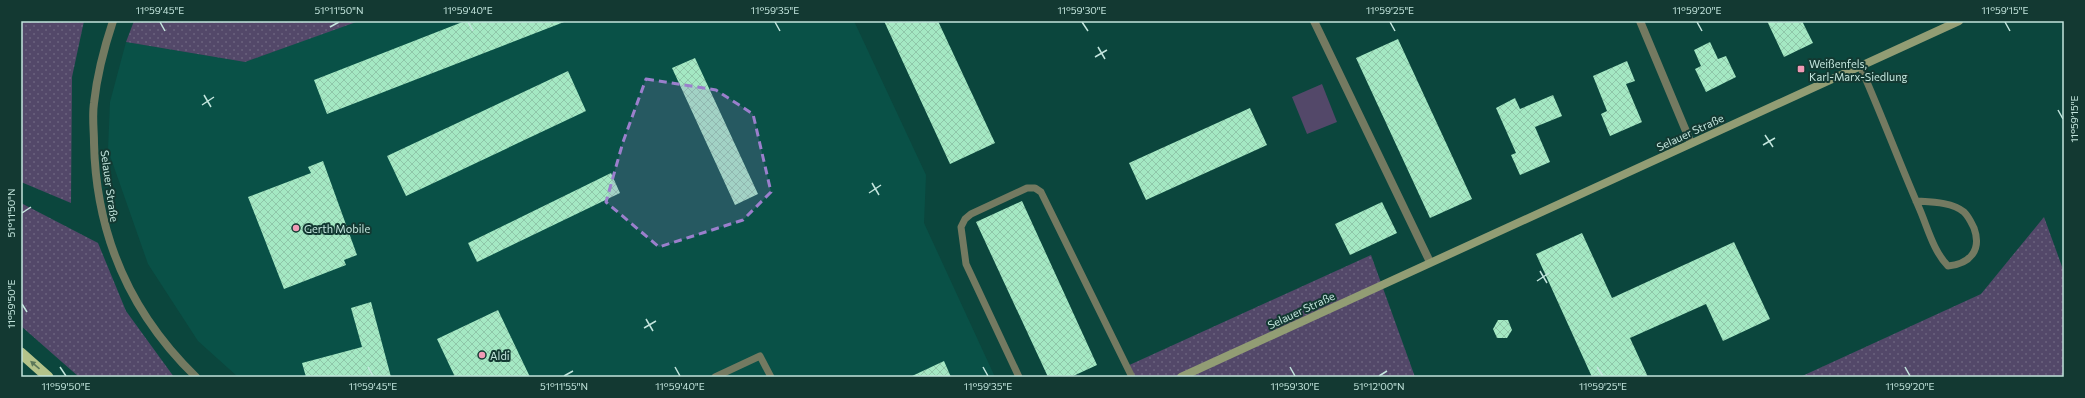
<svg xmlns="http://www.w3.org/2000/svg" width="2085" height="398" font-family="Commissioner,sans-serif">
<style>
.built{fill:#095147}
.grass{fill:url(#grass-dots)}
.park{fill:#534869}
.building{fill:url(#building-cross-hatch)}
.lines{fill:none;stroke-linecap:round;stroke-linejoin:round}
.service{stroke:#747a61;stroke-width:7}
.minor{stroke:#747a61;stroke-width:8}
.secondary{stroke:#929d74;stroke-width:8}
.trunk{stroke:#b4c38a;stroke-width:11}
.oneway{fill:#5b775a}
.marked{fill:#9b7fcc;fill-opacity:0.2;stroke:#9b7fcc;stroke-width:3;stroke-dasharray:8 5;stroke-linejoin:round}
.ticks{fill:none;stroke:#c3e5dd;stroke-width:1.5}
.poi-dot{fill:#f09ab5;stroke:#133932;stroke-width:1.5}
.labels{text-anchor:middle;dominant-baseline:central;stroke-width:4;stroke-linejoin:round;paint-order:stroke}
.poi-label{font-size:11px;fill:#c3e5dd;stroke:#133932;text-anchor:start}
.street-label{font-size:11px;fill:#c3e5dd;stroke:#133932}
.neatline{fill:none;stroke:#c3e5dd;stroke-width:1.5}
.ticks-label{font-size:10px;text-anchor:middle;fill:#c3e5dd}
</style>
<defs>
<pattern id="grass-dots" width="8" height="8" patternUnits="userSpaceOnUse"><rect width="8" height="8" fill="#534869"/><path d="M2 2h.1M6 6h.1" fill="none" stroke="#6a627e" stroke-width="1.8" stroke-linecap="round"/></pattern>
<pattern id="building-cross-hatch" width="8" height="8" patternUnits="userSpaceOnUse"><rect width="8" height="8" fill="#a4e8c3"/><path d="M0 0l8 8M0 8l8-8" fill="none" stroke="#8fc7a9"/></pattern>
</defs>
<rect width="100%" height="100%" fill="#0b463d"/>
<path class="built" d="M356,21H854L926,175L924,223L995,377H238L198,341L148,264L108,150L110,102L126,42L245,62Z"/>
<path class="grass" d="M21,21H84L72,77L71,203L21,182Z
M134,21H359L245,62L126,42Z
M21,203L98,243L126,311L174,377H79L21,326Z
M2044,217L2064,272V377H1800L1981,294Z
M1371,255L1415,377H1129L1125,367Z"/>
<path class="park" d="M1322,84L1337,122L1307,134L1292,97Z"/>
<path class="building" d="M465,21L564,22L327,114L314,80Z
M884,21H938L995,143L950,164Z
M1767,21H1802L1813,43L1784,57Z
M1398,39L1472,199L1430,218L1356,58Z
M1710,42L1718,59L1726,56L1736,77L1706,92L1695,69L1701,66L1694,50Z
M695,58L758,194L735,205L672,68Z
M1627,61L1635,81L1626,84L1642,122L1610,136L1601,114L1607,111L1593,76Z
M568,71L586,111L406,196L387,156Z
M1553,95L1562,116L1535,127L1550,162L1520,175L1511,155L1516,153L1496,108L1515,98L1520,109Z
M1250,108L1267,145L1146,200L1129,163Z
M323,161L357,255L344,260L346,265L284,289L248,197L311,173L308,167Z
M611,173L620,193L477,262L468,243Z
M1022,201L1097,365L1071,377H1048L976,222Z
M1382,202L1397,233L1350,255L1335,224Z
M1582,233L1612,298L1734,242L1770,319L1723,341L1706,304L1630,338L1648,377H1592L1536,254Z
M371,302L391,377H306L302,363L362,347L351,308Z
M498,310L530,377H455L437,339Z
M1498,320H1508L1512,330L1507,338H1497L1493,329Z
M944,361L951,377H910Z"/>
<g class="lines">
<path class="service" d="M1860,66C1881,113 1899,162 1920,210C1928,229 1934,252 1948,266C1970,264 1982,250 1974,228C1971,222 1969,217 1964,212C1952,202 1931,202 1916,201
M715,377L760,356L771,377
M1019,377L966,264L961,227L965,219L971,214L1027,188H1035L1041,192L1132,377"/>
<path class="minor" d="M113,21C104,48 97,75 94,103C92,116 94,130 94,143C96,234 130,313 196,377
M1314,21L1430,262
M1640,21L1691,143"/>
<path class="secondary" d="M1181,377L1959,21"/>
<path class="trunk" d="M21,353L48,377"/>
</g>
<defs><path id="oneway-solid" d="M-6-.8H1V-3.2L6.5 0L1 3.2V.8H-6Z"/></defs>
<use class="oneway" href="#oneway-solid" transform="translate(35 365) rotate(-139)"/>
<path class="marked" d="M646,79L716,90L753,114L771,192L743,220L659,247L606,202L623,142Z"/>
<path class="ticks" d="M160,22L165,31M468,22L473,31M775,22L780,31M1082,22L1088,31M1390,22L1395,31M1697,22L1702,31M2005,22L2010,31M330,27L339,22M1098,47L1105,59M1095,57L1107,50M204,95L211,107M202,105L214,97M2058,110L2063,119M1765,135L1773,147M1763,145L1775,138M872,183L879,195M869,193L881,185M22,213L31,207M1540,271L1547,283M1537,281L1549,273M22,304L27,312M646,319L653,331M644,328L656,321M60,367L66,376M368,367L373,376M675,367L680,376M983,367L988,376M1290,367L1295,376M1597,367L1603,376M1905,367L1910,376M564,376L573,371M1379,376L1387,371"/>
<g class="poi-dot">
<rect x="1797" y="65" width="8" height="8" rx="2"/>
<circle cx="296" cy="228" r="4"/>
<circle cx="482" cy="355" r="4"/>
</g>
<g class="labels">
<g class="poi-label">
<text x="1809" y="63">Weißenfels,<tspan x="1809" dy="13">Karl-Marx-Siedlung</tspan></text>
<text x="304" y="228">Gerth Mobile</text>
<text x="490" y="355">Aldi</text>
</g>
<g class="street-label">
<text transform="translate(1690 132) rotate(-25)">Selauer Straße</text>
<text transform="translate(110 186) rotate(82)">Selauer Straße</text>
<text transform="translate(1301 310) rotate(-25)">Selauer Straße</text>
</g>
</g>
<rect width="2085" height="398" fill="none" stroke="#133932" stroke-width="44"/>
<rect x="22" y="22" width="2041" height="354" class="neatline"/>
<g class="ticks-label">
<text x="160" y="14">11°59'45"E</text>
<text x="339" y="14">51°11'50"N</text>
<text x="468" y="14">11°59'40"E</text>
<text x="775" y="14">11°59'35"E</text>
<text x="1082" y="14">11°59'30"E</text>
<text x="1390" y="14">11°59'25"E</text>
<text x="1697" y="14">11°59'20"E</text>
<text x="2005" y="14">11°59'15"E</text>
<text transform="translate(2074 119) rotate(-90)" y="4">11°59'15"E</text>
<text transform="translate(11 213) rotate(-90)" y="4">51°11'50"N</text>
<text transform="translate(11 304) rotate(-90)" y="4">11°59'50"E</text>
<text x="66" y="390">11°59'50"E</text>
<text x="373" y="390">11°59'45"E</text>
<text x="564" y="390">51°11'55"N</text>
<text x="680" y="390">11°59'40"E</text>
<text x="988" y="390">11°59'35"E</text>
<text x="1295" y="390">11°59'30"E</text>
<text x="1379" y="390">51°12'00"N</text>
<text x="1603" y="390">11°59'25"E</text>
<text x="1910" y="390">11°59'20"E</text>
</g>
</svg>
